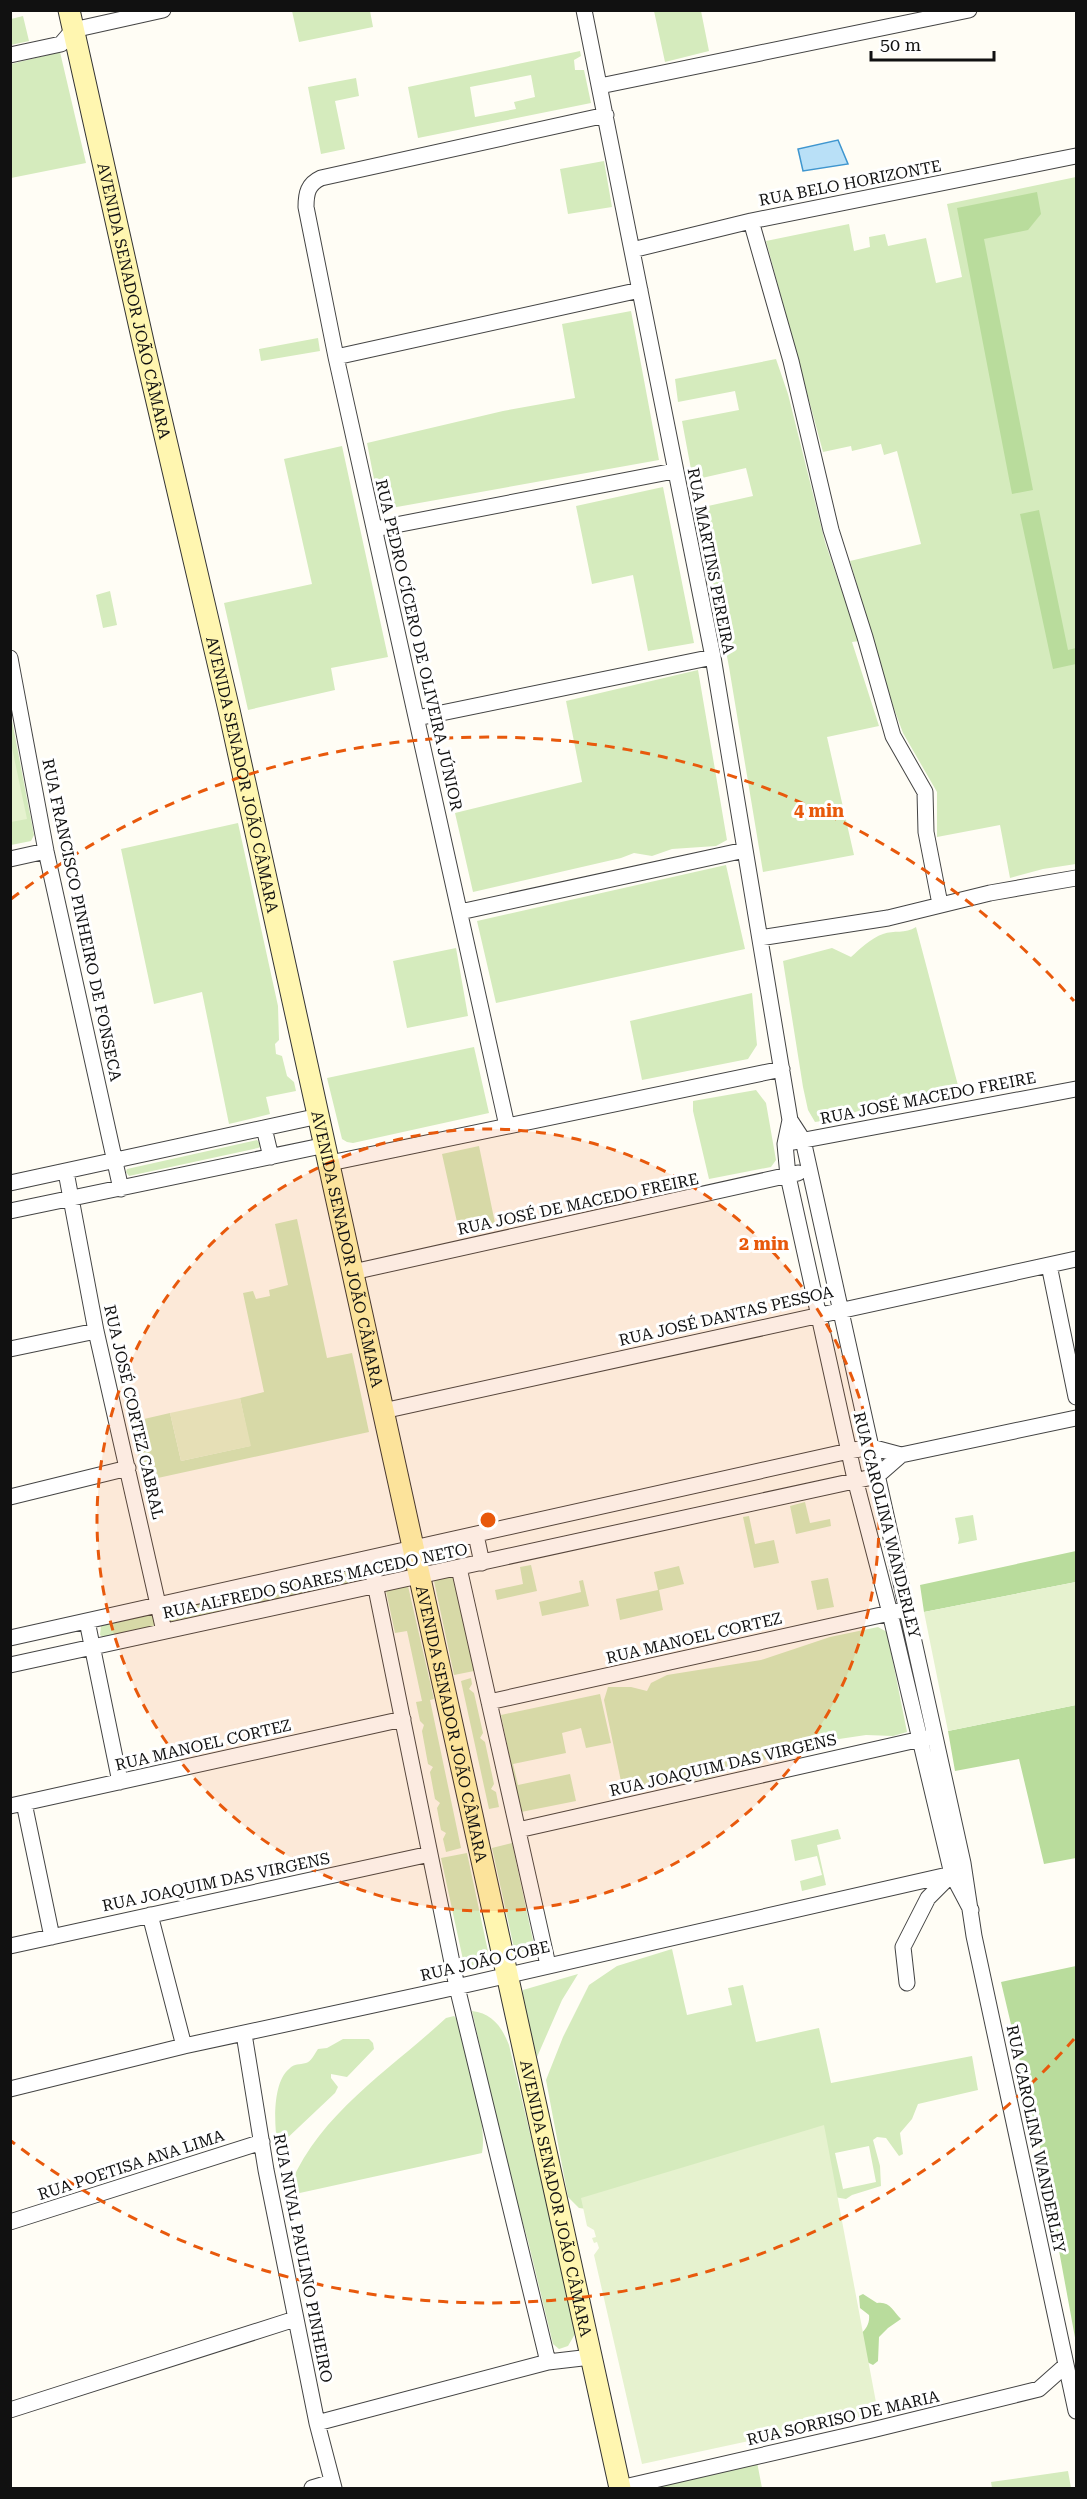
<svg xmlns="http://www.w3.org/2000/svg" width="1087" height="2499" font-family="'Roboto Serif',serif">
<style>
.green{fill:#d5ebbd;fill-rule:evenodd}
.forest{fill:#b9dc9c}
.pitch{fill:#e6f2cf}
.water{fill:#b9e0f7;stroke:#3f96cf;stroke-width:1.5}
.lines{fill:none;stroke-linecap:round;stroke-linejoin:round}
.street-casing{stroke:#444;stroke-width:17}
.secondary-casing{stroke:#333;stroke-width:23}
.street{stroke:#fff;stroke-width:15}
.secondary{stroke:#fff6b0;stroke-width:21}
.ring{fill:none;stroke:#e8590c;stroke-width:3;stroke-dasharray:10 8}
.labels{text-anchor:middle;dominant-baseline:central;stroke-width:6;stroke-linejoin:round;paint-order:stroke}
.street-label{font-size:16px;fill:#111;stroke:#fff}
.centre{fill:#e8590c;stroke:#fff;stroke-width:3}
.ring-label{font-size:18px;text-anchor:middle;font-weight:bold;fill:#e8590c;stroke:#fff;stroke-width:6;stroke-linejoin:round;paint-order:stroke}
</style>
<rect width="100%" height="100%" fill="#fffdf5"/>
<path class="green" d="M292,11H370L373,27L299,42Z
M654,11H701L709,51L665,62Z
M23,16L29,41L11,45V19Z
M580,51L581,56L574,60L575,70H584L591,103L418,138L408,87ZM531,75L535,97L514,102L516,109L475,117L470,87Z
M60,52L86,163L11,178V64Z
M356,78L359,96L335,101L345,149L321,154L308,87Z
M604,161L612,207L568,214L560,169Z
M1076,177V864L1043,869L1010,878L1000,825L937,837V792L903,733L893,706L850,561L921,544L897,451L884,455L881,444L852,451L851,446L823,452L766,241L849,224L854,251L870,247L869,237L885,234L888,246L926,238L936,283L962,277L947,204Z
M631,311L659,460L380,510L367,443L503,411L575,398L562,324Z
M318,338L320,351L261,361L259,349Z
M776,359L788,394L825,542L859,641L852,642L879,726L827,737L854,855L763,872L729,667L699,508L753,496L746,468L693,480L682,421L739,410L735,391L678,402L675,379Z
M342,446L388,657L331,668L335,690L248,710L224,603L312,584L284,459Z
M663,487L694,643L648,651L633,575L592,584L576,506Z
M110,591L117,625L103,628L96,595Z
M698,670L727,840L716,846L672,849L652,856L634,853L621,858L473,892L455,813L582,782L566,701Z
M10,710L34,835L31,841L11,845Z
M238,823L278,1006L279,1040L275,1044L276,1054L282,1056L287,1076L294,1082L296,1091L266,1097L270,1114L229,1124L202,992L154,1004L121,849Z
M726,865L745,949L496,1003L477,921Z
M916,927L960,1093H930L907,1101L893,1099L835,1119L815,1122L808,1110L803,1087L783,961L832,948L851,957C860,949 871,938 883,934C894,930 905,934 916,927Z
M456,948L468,1016L407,1028L393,961Z
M752,993L757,1045L748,1059L642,1080L630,1021Z
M474,1047L489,1113L353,1143L347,1142L342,1139L327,1078Z
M756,1090L766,1103L776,1160L771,1167L709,1179L693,1111V1101Z
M257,1140L262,1146L258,1148L129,1176L126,1172L127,1169Z
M479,1146L495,1223L459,1231L442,1154Z
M297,1219L327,1358L352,1353L369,1432L144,1481L131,1422L170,1413L181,1461L250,1446L240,1398L264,1392L243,1293L253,1291L256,1299L270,1296L269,1290L288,1285L275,1224Z
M805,1502L810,1523L830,1519L831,1526L796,1534L790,1506Z
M973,1515L977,1540L958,1544L959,1539L955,1518Z
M749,1516L755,1544L774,1540L779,1563L754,1568L743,1517Z
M531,1565L537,1591L497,1600L495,1590L523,1584L520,1567Z
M679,1566L684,1584L659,1590L663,1610L620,1620L616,1599L658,1590L654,1572Z
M360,1569L365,1573L362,1580L246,1605L242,1601L244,1595Z
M453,1575L474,1671L454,1675L434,1581Z
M828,1578L834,1607L817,1610L811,1581Z
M583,1580L589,1606L542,1616L539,1602L581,1592L579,1581Z
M408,1586L434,1699L430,1700L461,1848L446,1852L443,1839L446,1833L441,1830L437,1808L440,1803L435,1799L430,1772L433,1767L428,1764L422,1731L424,1725L420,1721L416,1702L422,1701L407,1631L395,1633L386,1591Z
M216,1600L221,1604L219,1612L103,1637L100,1635L101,1626Z
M878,1627L887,1632L907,1732L893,1736L866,1735L819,1742L705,1779L645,1788L634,1793L622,1786L604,1700L608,1687H631L647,1691L651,1683L667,1675L761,1660L830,1637Z
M471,1678L472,1684L469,1689L474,1693L483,1733L480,1738L485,1742L494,1784L491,1789L496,1792L499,1807L489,1809L461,1681Z
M600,1694L611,1743L586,1748L581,1728L562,1733L566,1753L513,1764L518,1785L570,1774L576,1801L521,1812L501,1715Z
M838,1829L841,1839L817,1845L826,1885L802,1891L800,1881L822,1875L817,1856L795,1861L791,1840Z
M512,1843L534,1945L533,1948L521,1952L514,1948L492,1848Z
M467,1853L489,1956L484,1964L465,1969L441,1858Z
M672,1949L687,2015L732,2005L728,1988L743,1985L756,2042L819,2028L831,2083L972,2056L978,2090L918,2104L912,2119L900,2133L903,2154L899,2156L886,2138L877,2137L873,2140L880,2166L881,2186L852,2195L846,2199L834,2197L594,2210L579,2208L568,2197L546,2080L563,2037L589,1985L617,1966ZM869,2146L876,2182L843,2189L835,2153Z
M578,1974L562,2000L537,2057L522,1999L523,1990Z
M472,2011C492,2013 502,2027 509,2045L556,2243L575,2334L568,2346L559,2349L553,2344L528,2241L511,2183Z
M454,2016L457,2019C465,2054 488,2120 482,2153L286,2196C313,2117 388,2072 446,2018Z
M343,2039H369L373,2043L374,2049L347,2077L331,2074V2078L338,2087L335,2093L281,2144L277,2141C274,2122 273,2082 289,2069C295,2063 299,2065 306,2063C311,2062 315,2053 318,2049L327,2048Z
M757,2462L762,2488H643Z
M1068,2471L1071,2488H992L991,2482Z"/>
<path class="forest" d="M1037,192L1041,214L1028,230L984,239L1033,490L1012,494L957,208Z
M1039,510L1068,650L1076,648V664L1053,669L1020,514Z
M1076,1551V1582L924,1612L920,1585Z
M1076,1705V1858L1044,1864L1019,1759L955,1771L948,1731Z
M1076,1966V2343L1040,2147L1001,1982Z
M863,2294L877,2303C890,2301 893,2311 901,2319L888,2328L879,2337L878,2361L873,2365L867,2362L860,2334C866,2330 870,2323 869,2315L860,2308L859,2296Z"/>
<path class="pitch" d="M11,743L27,819L11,822L10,743Z
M240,1398L251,1446L181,1461L170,1413Z
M1076,1582V1705L948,1731L924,1612Z
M824,2125L878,2413L642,2464L594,2255L599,2248L597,2242L594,2243L592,2238L596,2237L594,2230L587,2226L581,2198Z"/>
<path class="water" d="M838,140L848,164L803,171L798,149Z"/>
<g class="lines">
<defs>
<path id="street" d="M584,10L713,657L790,1120L785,1144L788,1176L855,1479L890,1613L952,1874L971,1910
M10,55L61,44L73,30L163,10
M600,86L969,10
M751,221L791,361L831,530L865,637L893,736L925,792L926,832L940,904
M632,250L751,221L1076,156
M336,357L640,290
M375,529L674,471
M10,658L46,851L121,1189
M417,718L713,657
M10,859L46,851
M460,912L745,850
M760,938L888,918L990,893L1076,878
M790,1120L803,1140L963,1863L974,1936L1076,2411
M507,1126L336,357L306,207C306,193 308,184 321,178L606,115
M264,1128L271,1157
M794,1142L1076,1089
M330,1163L782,1069
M66,1172L96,1331L164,1631
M10,1183L319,1116
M10,1211L326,1145
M1049,1265L1076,1397
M353,1272L798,1173
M10,1349L96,1331
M383,1411L1076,1259
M10,1497L128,1468
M476,1535L482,1563
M370,1559L457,1987L548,2362
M459,1568L548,1965
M87,1621L120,1782
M10,1638L849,1451L871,1447L901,1455L1076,1418
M10,1665L877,1476L901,1455
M489,1702L899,1611
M24,1803L52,1937
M10,1806L403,1719
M518,1830L930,1737
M150,1915L184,2046
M10,1946L430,1854
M907,1983L903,1947L928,1898L952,1874
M244,2034L266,2170L317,2423L334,2488
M10,2089L184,2046L443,1990L952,1874L959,1867
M10,2222L262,2142
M10,2410L295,2319
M317,2423L548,2362L591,2357
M312,2488L332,2482
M620,2488L872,2430L1039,2389L1066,2365"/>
<g id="secondary">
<path id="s1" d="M69,10L144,346L229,710L620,2488"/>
</g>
</defs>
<use href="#street" class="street-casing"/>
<use href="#secondary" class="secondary-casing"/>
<use href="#street" class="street"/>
<use href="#secondary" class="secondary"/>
</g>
<circle cx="488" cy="1520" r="391" fill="#e8590c" fill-opacity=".12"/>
<g class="ring">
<circle cx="488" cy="1520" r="391"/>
<path d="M1074 2039A783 783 0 0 1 11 2141M11 899A783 783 0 0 1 1074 1001"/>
</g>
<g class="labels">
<g class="street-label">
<text transform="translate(850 183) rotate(-11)">RUA BELO HORIZONTE</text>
<text stroke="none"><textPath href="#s1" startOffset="298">AVENIDA SENADOR JOÃO CÂMARA</textPath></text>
<text transform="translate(711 561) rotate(79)">RUA MARTINS PEREIRA</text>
<text transform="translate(419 645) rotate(77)">RUA PEDRO CÍCERO DE OLIVEIRA JÚNIOR</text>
<text stroke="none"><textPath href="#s1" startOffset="784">AVENIDA SENADOR JOÃO CÂMARA</textPath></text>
<text transform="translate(82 920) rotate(78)">RUA FRANCISCO PINHEIRO DE FONSECA</text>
<text transform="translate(928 1098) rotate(-11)">RUA JOSÉ MACEDO FREIRE</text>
<text transform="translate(578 1204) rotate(-12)">RUA JOSÉ DE MACEDO FREIRE</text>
<text stroke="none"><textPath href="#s1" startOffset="1270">AVENIDA SENADOR JOÃO CÂMARA</textPath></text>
<text transform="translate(726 1316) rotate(-13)">RUA JOSÉ DANTAS PESSOA</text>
<text transform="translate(134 1412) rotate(77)">RUA JOSÉ CORTEZ CABRAL</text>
<text transform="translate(887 1525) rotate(76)">RUA CAROLINA WANDERLEY</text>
<text transform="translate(315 1581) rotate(-12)">RUA ALFREDO SOARES MACEDO NETO</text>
<text transform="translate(694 1638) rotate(-13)">RUA MANOEL CORTEZ</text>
<text stroke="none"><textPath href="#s1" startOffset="1756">AVENIDA SENADOR JOÃO CÂMARA</textPath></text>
<text transform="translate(203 1745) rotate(-13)">RUA MANOEL CORTEZ</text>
<text transform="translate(723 1765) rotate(-13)">RUA JOAQUIM DAS VIRGENS</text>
<text transform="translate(216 1882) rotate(-12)">RUA JOAQUIM DAS VIRGENS</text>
<text transform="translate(485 1961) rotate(-13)">RUA JOÃO COBE</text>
<text transform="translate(1036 2139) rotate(78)">RUA CAROLINA WANDERLEY</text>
<text transform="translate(131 2165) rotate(-18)">RUA POETISA ANA LIMA</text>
<text stroke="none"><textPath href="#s1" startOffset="2242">AVENIDA SENADOR JOÃO CÂMARA</textPath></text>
<text transform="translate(303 2258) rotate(79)">RUA NIVAL PAULINO PINHEIRO</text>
<text transform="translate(843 2418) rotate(-13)">RUA SORRISO DE MARIA</text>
</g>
</g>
<circle cx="488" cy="1520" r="9" class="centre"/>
<g class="ring-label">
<text x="819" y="817">4 min</text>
<text x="764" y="1250">2 min</text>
</g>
<rect width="1087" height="2499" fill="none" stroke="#111111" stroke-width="24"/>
<path d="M871 51v9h123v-9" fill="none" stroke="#111111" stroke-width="3"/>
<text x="880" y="51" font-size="18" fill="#111111" stroke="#ffffff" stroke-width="4.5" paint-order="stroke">50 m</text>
</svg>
